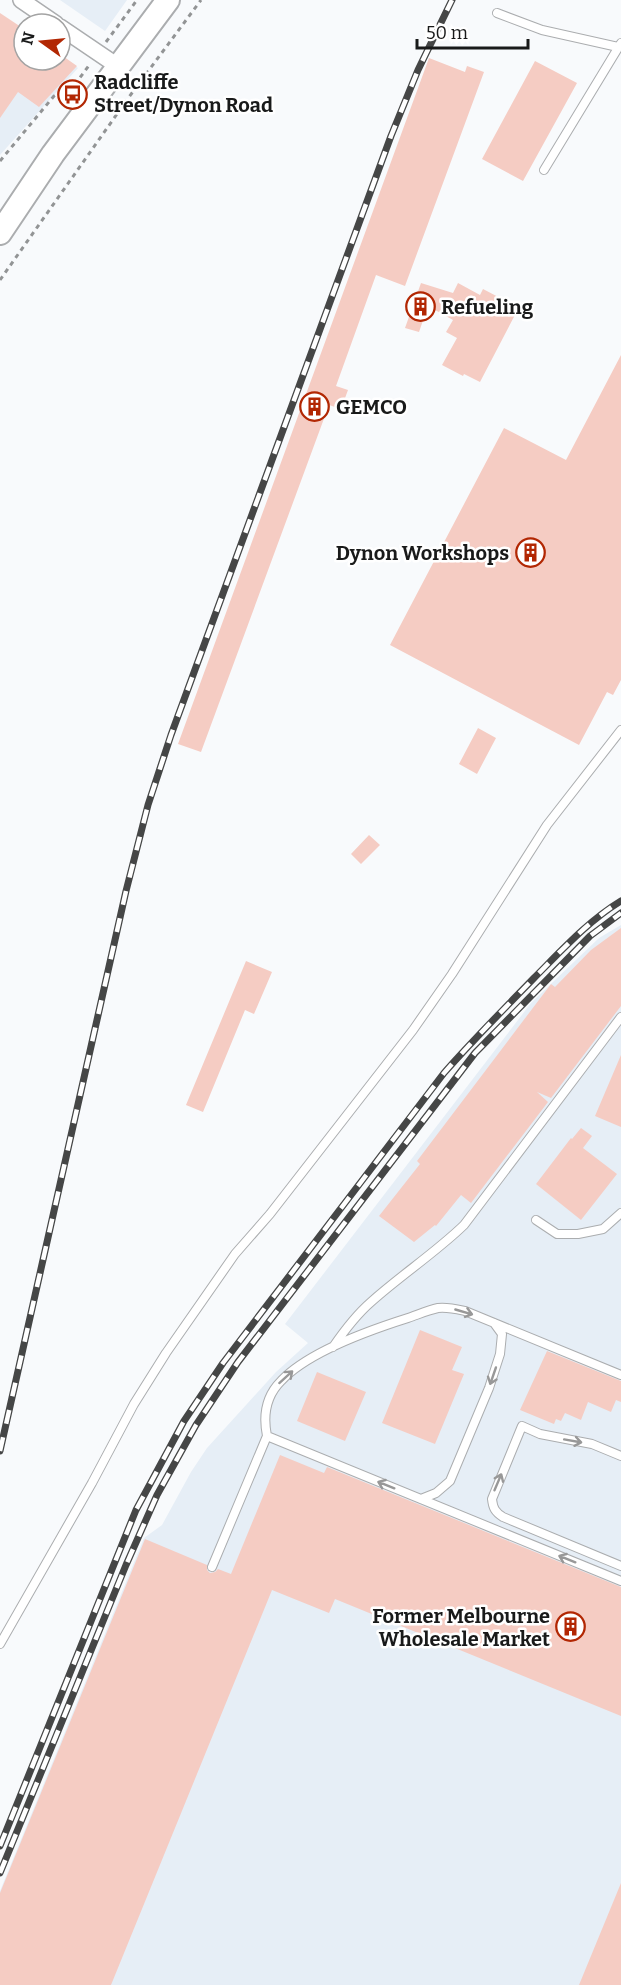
<svg xmlns="http://www.w3.org/2000/svg" width="621" height="1985" font-family="Bitter,serif">
<style>
.built{fill:#e6eef6}
.building{fill:#f5ccc3}
.lines{fill:none;stroke-linecap:round;stroke-linejoin:round}
.service-casing{stroke:#abadaf;stroke-width:10}
.minor-casing{stroke:#abadaf;stroke-width:18}
.primary-casing{stroke:#abadaf;stroke-width:26}
.path{stroke:#929495;stroke-width:3;stroke-dasharray:4.5 4.5;stroke-linecap:butt}
.service{stroke:#fff;stroke-width:8}
.minor{stroke:#fff;stroke-width:15}
.primary{stroke:#fff;stroke-width:22}
.rail-casing{stroke:#454646;stroke-width:7}
.rail{stroke:#fff;stroke-width:4.5;stroke-dasharray:14;stroke-linecap:butt}
.oneway{stroke:#989898}
.labels{text-anchor:middle;dominant-baseline:central;stroke-width:5;stroke-linejoin:round;paint-order:stroke}
.poi-label{font-size:20px;font-weight:bold;fill:#191a1a;stroke:#fff;text-anchor:start}
</style>
<rect width="100%" height="100%" fill="#f8fafc"/>
<path class="built" d="M60,0H127L105,31Z
M0,15L24,60H60V55L78,68L0,155Z
M621,925V1985H0V1891L144,1538L162,1525L191,1472L207,1448L276,1372L308,1343L285,1324L531,1003L599,938Z"/>
<path class="building" d="M0,13L24,29V60H60V54L77,66L39,107L18,92L0,118Z
M429,58L465,72L467,66L484,72L405,286L376,275L336,386L348,390L341,409L329,405L201,752L178,744Z
M535,61L577,83L523,181L482,159Z
M421,283L453,293L458,283L480,295L483,289L504,300L502,303L517,311L480,382L464,374L463,376L442,365L457,338L446,332L453,320L428,306L419,332L405,328Z
M621,355V680L613,695L607,692L579,745L390,645L504,428L566,460Z
M478,728L496,738L477,774L459,764Z
M369,835L380,845L361,864L351,854Z
M621,928V1006L551,1098L537,1092L548,1102L471,1203L461,1195L436,1226L435,1225L414,1242L379,1216L420,1164L417,1161L551,984L555,987L591,950Z
M246,961L272,972L254,1014L245,1010L203,1112L186,1105Z
M621,1055V1127L595,1116Z
M581,1128L592,1136L583,1148L617,1174L581,1220L536,1184L571,1138L572,1139Z
M420,1330L462,1347L452,1370L464,1374L435,1444L382,1423Z
M547,1351L621,1381V1402L616,1400L611,1412L588,1402L581,1420L565,1413L561,1421L556,1419L554,1424L520,1410Z
M317,1372L366,1392L345,1441L297,1421Z
M280,1455L324,1473L327,1467L621,1587V1716L335,1599L329,1613L272,1590L111,1985H0V1893L145,1539L207,1565V1570L210,1573L215,1572L218,1569L231,1574Z
M621,1883V1985H579Z"/>
<g class="lines">
<defs>
<path id="service" d="M497,13L542,30L618,47
M544,170L621,43
M536,1220L557,1234H578L603,1229L621,1213
M333,1347C344,1331 356,1315 371,1302C401,1275 435,1253 464,1225L621,1017
M621,1375L465,1311C456,1309 448,1307 438,1308C428,1310 417,1315 408,1318C370,1330 308,1352 281,1381C266,1396 263,1416 267,1436L621,1581
M621,1456L592,1444L540,1434L522,1426L492,1499C493,1508 495,1512 503,1517L621,1566
M421,1499L436,1493L450,1481L489,1388L500,1354L502,1334L494,1323
M212,1567L267,1436
M0,1644L92,1483L134,1404L166,1353L235,1254L270,1214L413,1030L452,974L547,825L621,730"/>
<path id="minor" d="M21,0L56,24
M60,27L119,67"/>
<path id="primary" d="M0,233L53,154L168,0"/>
</defs>
<use href="#service" class="service-casing"/>
<use href="#minor" class="minor-casing"/>
<use href="#primary" class="primary-casing"/>
<path class="path" d="M106,42L137,0
M0,161L54,96L76,83L90,64
M0,280L129,97L201,0"/>
<use href="#service" class="service"/>
<use href="#minor" class="minor"/>
<use href="#primary" class="primary"/>
<defs>
<path id="rail" d="M0,1451L126,891L148,805L171,735L391,136L418,70L452,0
M0,1846L136,1510L184,1421L223,1363L444,1073C473,1040 504,1009 534,978C561,951 588,921 621,901
M0,1873L126,1565L157,1495L196,1425L238,1362L475,1053L590,936L621,913"/>
</defs>
<use href="#rail" class="rail-casing"/>
<use href="#rail" class="rail"/>
</g>
<defs><path id="oneway-shaft" d="M-6 0H5M1.5-3L5.5 0L1.5 3" fill="none" stroke-width="1.6" stroke-linecap="round" stroke-linejoin="round" transform="scale(1.5)"/></defs>
<g class="oneway">
<use href="#oneway-shaft" transform="translate(464 1312) rotate(16)"/>
<use href="#oneway-shaft" transform="translate(493 1376) rotate(109)"/>
<use href="#oneway-shaft" transform="translate(286 1377) rotate(-42)"/>
<use href="#oneway-shaft" transform="translate(573 1441) rotate(10)"/>
<use href="#oneway-shaft" transform="translate(498 1482) rotate(-67)"/>
<use href="#oneway-shaft" transform="translate(386 1485) rotate(-158)"/>
<use href="#oneway-shaft" transform="translate(567 1559) rotate(-158)"/>
</g>
<defs>
<symbol id="bus-ring" viewBox="-11 -11 22 22"><circle r="9.5" fill="#fff" stroke="#b22703" stroke-width="1.5"/><path d="M-5-6H5V4H4V6H2V4H-2V6H-4V4H-5ZM-3.5-4V0h7V-4ZM-3.5 1.2v1.5H-2V1.2ZM2 1.2v1.5H3.5V1.2Z" fill="#b22703"/></symbol>
<symbol id="building-ring" viewBox="-11 -11 22 22"><circle r="9.5" fill="#fff" stroke="#b22703" stroke-width="1.5"/><path d="M-4-6H4V6H1V3H-1V6H-4ZM-2.5-4.3h1.7v1.8h-1.7ZM.8-4.3h1.7v1.8H.8ZM-2.5-1h1.7V.8h-1.7ZM.8-1h1.7V.8H.8Z" fill="#b22703"/></symbol>
</defs>
<g fill-rule="evenodd">
<use href="#bus-ring" x="56" y="78" width="33" height="33"/>
<use href="#building-ring" x="404" y="290" width="33" height="33"/>
<use href="#building-ring" x="298" y="390" width="33" height="33"/>
<use href="#building-ring" x="514" y="536" width="33" height="33"/>
<use href="#building-ring" x="554" y="1610" width="33" height="33"/>
</g>
<g class="labels">
<g class="poi-label">
<text x="94" y="82">Radcliffe<tspan x="94" dy="23">Street/Dynon Road</tspan></text>
<text x="441" y="307">Refueling</text>
<text x="336" y="407">GEMCO</text>
<text x="509" y="553" text-anchor="end">Dynon Workshops</text>
<text x="550" y="1616" text-anchor="end">Former Melbourne<tspan x="550" dy="23">Wholesale Market</tspan></text>
</g>
</g>
<g transform="translate(42 42) rotate(285)"><circle r="28" fill="#ffffff" stroke="#a3a3a3" stroke-width="1.5"/>
<path d="M0-4.5L10 22L0 15L-10 22Z" fill="#b22703"/>
<text y="-9" font-size="16" font-weight="bold" text-anchor="middle" fill="#191a1a">N</text>
</g>
<path d="M417 39v9h111v-9" fill="none" stroke="#191a1a" stroke-width="3"/>
<text x="426" y="39" font-size="18" fill="#191a1a" stroke="#ffffff" stroke-width="4.5" paint-order="stroke">50 m</text>
</svg>
